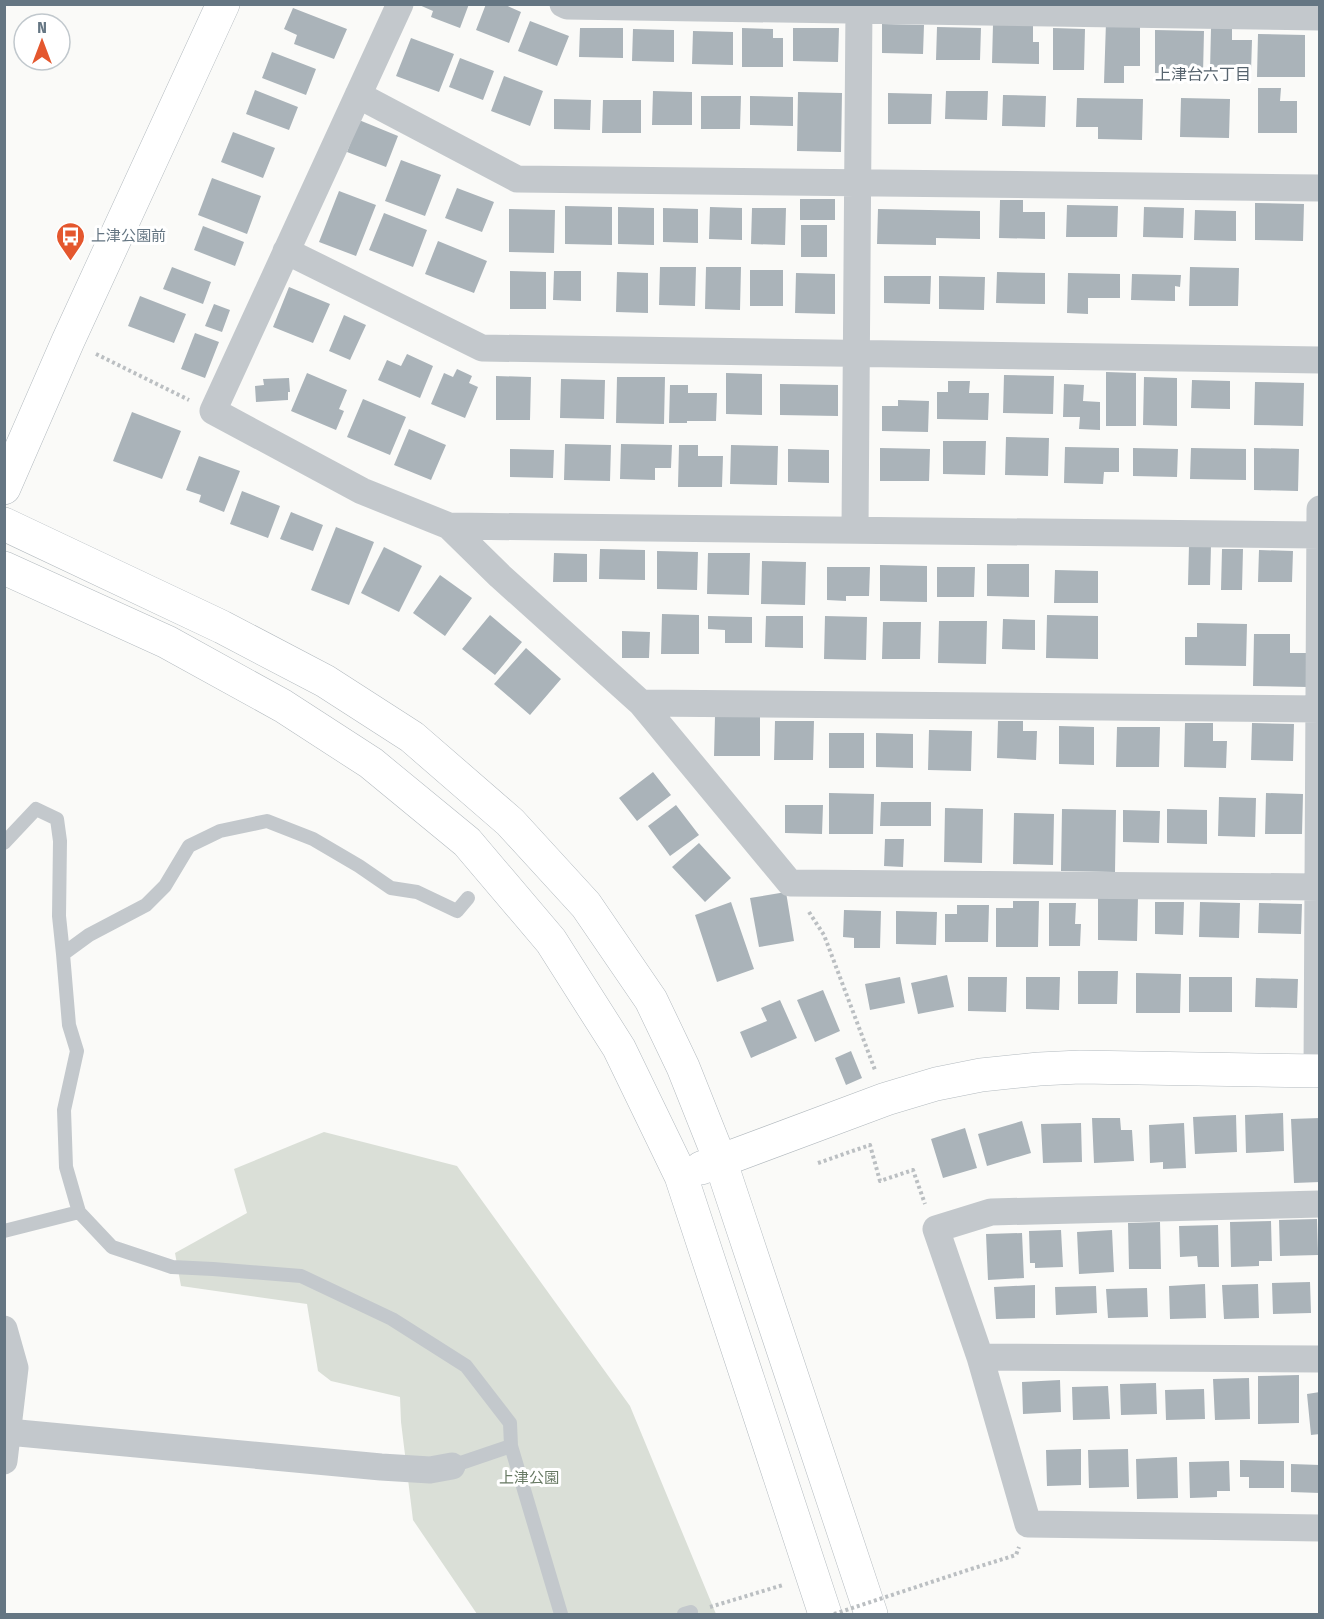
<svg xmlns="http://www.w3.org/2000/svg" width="1324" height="1619" font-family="'Fira Sans Condensed','Noto Sans JP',sans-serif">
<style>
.green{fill:#dadfd7}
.building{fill:#aab3b9}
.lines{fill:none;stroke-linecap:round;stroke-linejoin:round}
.secondary-casing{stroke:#b3babf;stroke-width:34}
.path{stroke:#bbbfc2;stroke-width:4;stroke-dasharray:3 3;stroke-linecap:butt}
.lane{stroke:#c3c8cc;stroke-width:14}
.street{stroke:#c3c8cc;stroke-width:27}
.secondary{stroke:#fff;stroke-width:33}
.path-bridge{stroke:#bbbfc2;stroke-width:4;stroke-dasharray:3 3;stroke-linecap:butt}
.labels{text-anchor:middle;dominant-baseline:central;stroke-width:6;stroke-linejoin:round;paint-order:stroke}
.poi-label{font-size:15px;fill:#657683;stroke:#fff;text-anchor:start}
.park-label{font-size:15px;fill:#687a64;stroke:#fff}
.neighbourhood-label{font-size:16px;fill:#57646e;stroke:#fff}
</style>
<rect width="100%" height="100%" fill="#fafaf8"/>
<path class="green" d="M324,1132L457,1166L630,1406L716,1614H477L413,1520L401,1422L400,1397L331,1381L318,1371L307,1304L181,1286L175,1253L247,1213L234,1169Z"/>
<path class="building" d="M417,4H469L460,28L431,17L433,11Z
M486,4H503L521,12L509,43L476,30Z
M293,8L347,29L334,59L294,44L297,35L284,29Z
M530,21L569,36L557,66L518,51Z
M1106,22L1140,23V66H1124V83H1104Z
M882,24L924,25L923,54L882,53Z
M993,24L1033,25V42H1039V64L992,63Z
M937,27L981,28L980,60H936Z
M580,28H623V58L579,57Z
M742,28L773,29V38H783V67H742Z
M793,28H839L838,62L793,61Z
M1053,28L1085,29L1084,70H1053Z
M1211,28H1232V40H1252L1251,72L1210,71Z
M633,29L674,30V62L632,61Z
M1155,30L1204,31L1203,74L1155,73Z
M693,31L733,32V65L692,64Z
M1258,34L1305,35V77H1257Z
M411,38L454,54L439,92L396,76Z
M272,52L316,69L306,95L262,78Z
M460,58L494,71L483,100L449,87Z
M504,76L543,91L530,126L491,111Z
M1258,88H1281L1280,101H1297V133H1258Z
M255,90L298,107L289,130L246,114Z
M653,91L692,92V125H652Z
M946,91H988L987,120L945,119Z
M798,92L842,93L841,152L797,151Z
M888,93L932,94L931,124H888Z
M1003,95L1046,96L1045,127L1002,126Z
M701,96H741L740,129H701Z
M750,96L793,97V126L750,125Z
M1077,98L1143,99L1142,140L1098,139V127H1076Z
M1181,98L1230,99L1229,138L1180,137Z
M554,99L591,100L590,130L554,129Z
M603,100H641V133H602Z
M359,120L398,136L386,167L347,152Z
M233,132L275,148L263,178L221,162Z
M401,160L441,175L425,216L385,201Z
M212,178L261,196L247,234L198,215Z
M457,188L494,202L482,232L445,218Z
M339,191L376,205L356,256L319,242Z
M800,199H835V220H800Z
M1000,200H1023V212H1045V239L999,238Z
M1255,203L1304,204L1303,241L1255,240Z
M1067,205L1118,206L1117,237H1066Z
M565,206L612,207V245L565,244Z
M618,207L654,208V245L618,244Z
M710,207L742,208V240L709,239Z
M1144,207L1184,208L1183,238L1143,237Z
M663,208L698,209V243L663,242Z
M752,208H786L785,245L751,244Z
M509,209L555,210L554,253L509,252Z
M878,209L980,211V239L936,238V245L877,244Z
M1195,210L1236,211V241L1194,240Z
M384,213L427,230L413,267L369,250Z
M801,225H827V257H801Z
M203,226L244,242L235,266L194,250Z
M438,241L487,261L474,293L425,274Z
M172,267L211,282L203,304L163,289Z
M660,267H696L695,306L659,305Z
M706,267H741L740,310L705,309Z
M1190,267L1239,268L1238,306H1189Z
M750,270H783V306H750Z
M510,271L546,272V309H510Z
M554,271H581V301L553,300Z
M617,272L648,273V313L616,312Z
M997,272L1045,273V304L996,303Z
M796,273L835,274V314L795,313Z
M1068,273L1120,274V298H1088V314L1067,313Z
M1132,274L1181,275L1180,287L1175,286V301L1131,300Z
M884,276H931L930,304L884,303Z
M939,276L985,277L984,310L939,309Z
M289,287L330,304L313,343L273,327Z
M140,296L186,314L174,343L128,326Z
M214,304L230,310L222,332L205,326Z
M344,315L366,325L350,360L329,351Z
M195,333L219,342L205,378L181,369Z
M407,354L433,366L420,398L378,380L387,360L401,366Z
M457,369L472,376L469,383L478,387L465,418L431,404L444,373L453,377Z
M1106,372L1136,373V426H1106Z
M307,373L347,390L339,409L344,411L336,430L291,411Z
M726,373L762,374V415L726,414Z
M1004,375L1054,376L1053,414L1003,413Z
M496,376L531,377L530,420H496Z
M617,377H665L664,424L616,423Z
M1144,377L1177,378V426L1143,425Z
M289,378L290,392H288V400L256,402L255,386L264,385L263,379Z
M561,379L605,380L604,419L560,418Z
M1192,380L1230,381V409L1191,408Z
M948,381H970L969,393H989L988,420L937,419V392H948Z
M1255,382L1304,383L1303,426L1254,425Z
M780,384L838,385V416L780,415Z
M1064,384L1084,385L1083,401L1100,402V430L1079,429L1080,417H1063Z
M670,385H688V393H717L716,421H687V423H669Z
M363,399L406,417L390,455L347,437Z
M898,400L929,401L928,432L882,431V406H898Z
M132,412L181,431L162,479L113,461Z
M409,429L446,445L431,480L394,465Z
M1006,437L1049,438L1048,476L1005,475Z
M943,441H986L985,475L943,474Z
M565,444L611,445L610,481L564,480Z
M621,444L672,445L671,468H655V480L620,479Z
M679,445H698V456H723L722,487H678Z
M731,445L778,446L777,485L730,484Z
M1065,447L1119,448V472H1104L1103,484L1064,483Z
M880,448L930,449L929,481H880Z
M1133,448L1178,449L1177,477L1133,476Z
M1191,448L1246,449V480L1190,479Z
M1254,448L1299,449L1298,491L1254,490Z
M510,449L554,450L553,478L510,477Z
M788,449L829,450V483L788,482Z
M199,456L240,471L224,512L199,502L201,495L186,490Z
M242,491L280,506L268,538L230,524Z
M291,512L323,525L313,551L280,539Z
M336,527L374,542L349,605L311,590Z
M1189,545H1211L1210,585H1188Z
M384,547L422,566L399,612L361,593Z
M600,549L645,550V580L599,579Z
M1222,549H1243L1242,590H1221Z
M1259,550L1293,551L1292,582H1258Z
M657,551L698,552L697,590L657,589Z
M554,553L587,554V582H553Z
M708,553H750L749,595L707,594Z
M762,561L806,562L805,605L761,604Z
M987,564H1029V597L987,596Z
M880,565L927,566V602L880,601Z
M827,567H870L869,596H846V601L827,600Z
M937,567H975L974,597H937Z
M1055,570L1098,571V603H1054Z
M440,575L472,598L445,636L413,613Z
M662,614L699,615V654H661Z
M490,615L522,642L495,675L462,649Z
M1047,615L1098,616V659L1046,658Z
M708,616L752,617V643H725V630L708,629Z
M766,616H803V648L765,647Z
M825,616L867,617L866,660L824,659Z
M1003,619L1035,620V650L1002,649Z
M939,621H987L986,664L938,663Z
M883,622H921L920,659H882Z
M1197,623L1247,624L1246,666L1185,665V637H1197Z
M622,631L650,632L649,658H622Z
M1254,634H1290V653H1309L1308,687L1253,686Z
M526,648L561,679L530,715L494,684Z
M715,716L760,717V756H714Z
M775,721H814L813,760H774Z
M998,721H1023V731H1037L1036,760L997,758Z
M1185,723H1213V741H1227L1226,768L1184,767Z
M1252,723L1294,724L1293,761L1251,760Z
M1059,726L1094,727V765L1059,764Z
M1117,727H1160L1159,767H1116Z
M929,730L972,731L971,771L928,770Z
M829,733H864V768H829Z
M876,733L913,734V768L876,767Z
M653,772L671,795L637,821L619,798Z
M829,793L874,794L873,834H829Z
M1266,793L1303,794L1302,834H1265Z
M1219,797L1256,798L1255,837L1218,836Z
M881,802H931V826H880Z
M676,805L699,835L670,856L648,826Z
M785,805H823L822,834L785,833Z
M945,808L983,809L982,863L944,862Z
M1062,809L1116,810L1115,872L1061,871Z
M1167,809L1207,810V844L1167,843Z
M1123,810L1160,811L1159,843L1123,842Z
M1014,813L1054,814L1053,865L1013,864Z
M885,839H904L903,867L884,866Z
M699,843L731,878L705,902L672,867Z
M786,892L794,941L759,947L750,898Z
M1098,897H1138L1137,941L1098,940Z
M1013,901H1039L1038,947H996V908H1013Z
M731,902L754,969L717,982L695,915Z
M1155,902H1184L1183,935L1155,934Z
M1200,902L1240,903L1239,938L1199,937Z
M1049,903H1076L1075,924H1081L1080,946H1049Z
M1259,903L1302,904L1301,934L1258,933Z
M957,905H989L988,942H945V914H957Z
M844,910L881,911L880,948H854V938L843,937Z
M896,911L937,912L936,945L896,944Z
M1078,971H1118L1117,1004H1078Z
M1136,973L1181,974L1180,1013H1136Z
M947,975L954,1007L918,1014L911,983Z
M900,977L905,1003L870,1010L865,984Z
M968,977H1007L1006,1012L968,1011Z
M1026,977H1060L1059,1010L1026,1009Z
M1189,977H1232V1012H1189Z
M1256,978L1298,979L1297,1008L1255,1007Z
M823,990L840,1031L815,1042L797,1000Z
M780,1000L797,1038L751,1058L740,1032L767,1021L761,1008Z
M851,1051L862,1078L846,1085L835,1058Z
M1283,1113L1284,1151L1246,1153L1245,1115Z
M1236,1115L1237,1152L1195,1154L1193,1117Z
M1092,1118H1120L1121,1130H1132L1134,1161L1094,1163Z
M1320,1118V1182L1294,1183L1291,1119Z
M1022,1121L1031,1153L987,1166L978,1134Z
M1081,1123L1082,1162L1043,1163L1041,1124Z
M1184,1123L1186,1168L1163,1169V1162L1150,1163L1149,1125Z
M965,1128L977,1168L943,1178L931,1139Z
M1317,1219L1318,1255L1280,1256L1279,1220Z
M1271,1221L1272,1261H1259V1266L1231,1267L1230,1222Z
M1160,1222L1161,1269H1129L1128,1223Z
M1218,1225L1219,1267H1198L1197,1256L1180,1257L1179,1226Z
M1061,1230L1063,1267L1035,1268V1263H1030L1029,1231Z
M1112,1230L1114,1272L1079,1274L1077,1232Z
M1022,1233L1024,1278L988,1280L986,1234Z
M1310,1282L1311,1313L1273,1314L1272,1283Z
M1205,1284L1206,1318L1170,1319L1169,1286Z
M1258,1284L1259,1318L1224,1319L1222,1285Z
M1035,1285V1318L996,1319L994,1287Z
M1096,1286L1097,1313L1056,1315L1055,1287Z
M1147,1288L1148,1317L1108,1318L1106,1289Z
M1299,1375V1423L1258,1424V1376Z
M1249,1378L1250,1419L1215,1420L1213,1379Z
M1060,1380L1061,1412L1023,1414L1022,1382Z
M1156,1383L1157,1414L1121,1415L1120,1384Z
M1108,1386L1110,1419L1073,1420L1072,1387Z
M1204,1389L1205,1419L1166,1420L1165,1390Z
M1320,1392V1434L1311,1435L1307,1394Z
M1081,1449V1485L1047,1486L1046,1450Z
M1128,1449L1129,1487L1089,1488L1088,1450Z
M1177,1457L1178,1498L1137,1499L1136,1459Z
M1240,1460L1284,1461V1488H1249V1477H1240Z
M1229,1461L1230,1491H1217V1497L1190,1498L1189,1462Z
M1291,1464L1320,1465V1493L1291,1492Z"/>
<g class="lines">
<defs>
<path id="secondary" d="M4,488L68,341L223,4
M4,524L222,627L325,681L412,737L510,822L586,905L651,1000L683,1067L720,1160L871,1614
M4,568L167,642L283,706L371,763L467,842L551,941L619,1048L681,1176L825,1614
M701,1168L886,1099L936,1084L981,1075L1039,1069L1080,1067L1320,1071"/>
</defs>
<use href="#secondary" class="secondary-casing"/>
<path class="path" d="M96,354L189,400
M809,912L824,935L875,1070
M818,1163L870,1145L880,1181L913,1170L925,1204
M971,1569L1016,1555L1019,1547
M710,1607L783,1585"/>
<path class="lane" d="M4,843L36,809L57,819L60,841L59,916L63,954L89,935L146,905L165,886L189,846L220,831L267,821L313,839L359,866L391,888L417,892L457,911L468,898
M79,1212L112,1247L172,1267L213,1269L301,1276L392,1319L466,1366L510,1423L511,1446
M4,1231L79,1212L66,1167L64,1110L77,1051L69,1025L63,954
M452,1466L511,1446L561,1614
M684,1614L691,1612"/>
<path class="street" d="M400,4L213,411L362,491L449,526L1320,535
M563,4L567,6L1320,17
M358,95L517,179L1320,188
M286,251L482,348L1320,360
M449,526L500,576L641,703L790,883L1320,887
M855,530L859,4
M641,703L1320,709
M1317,1071L1320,509
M1320,1204L991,1212L936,1229L980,1357L1028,1524L1320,1528
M4,1329L15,1368L4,1461
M980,1357L1320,1359
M8,1432L381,1467L430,1470L452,1466"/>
<use href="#secondary" class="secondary"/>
<path class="path-bridge" d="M834,1614L971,1569"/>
</g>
<defs>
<symbol id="bus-pin" viewBox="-11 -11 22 30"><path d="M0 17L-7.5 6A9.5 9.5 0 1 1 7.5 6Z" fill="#e4572e" stroke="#fff"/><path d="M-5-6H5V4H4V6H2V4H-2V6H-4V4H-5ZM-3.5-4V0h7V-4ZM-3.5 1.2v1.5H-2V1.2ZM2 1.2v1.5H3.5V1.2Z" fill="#fff"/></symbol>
</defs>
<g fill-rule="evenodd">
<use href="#bus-pin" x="54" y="220" width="33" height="45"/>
</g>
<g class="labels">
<g class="poi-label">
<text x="91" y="236">上津公園前</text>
</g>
<g class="park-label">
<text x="529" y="1478">上津公園</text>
</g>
<g class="neighbourhood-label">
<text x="1203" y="74">上津台六丁目</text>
</g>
</g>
<rect width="1324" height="1619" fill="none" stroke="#657683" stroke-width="12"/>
<g transform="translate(42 42)"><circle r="28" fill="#ffffff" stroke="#c1c8cd" stroke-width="1.5"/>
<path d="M0-4.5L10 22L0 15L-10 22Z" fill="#e4572e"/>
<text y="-9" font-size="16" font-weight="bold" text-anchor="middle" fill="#657683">N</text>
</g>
</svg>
